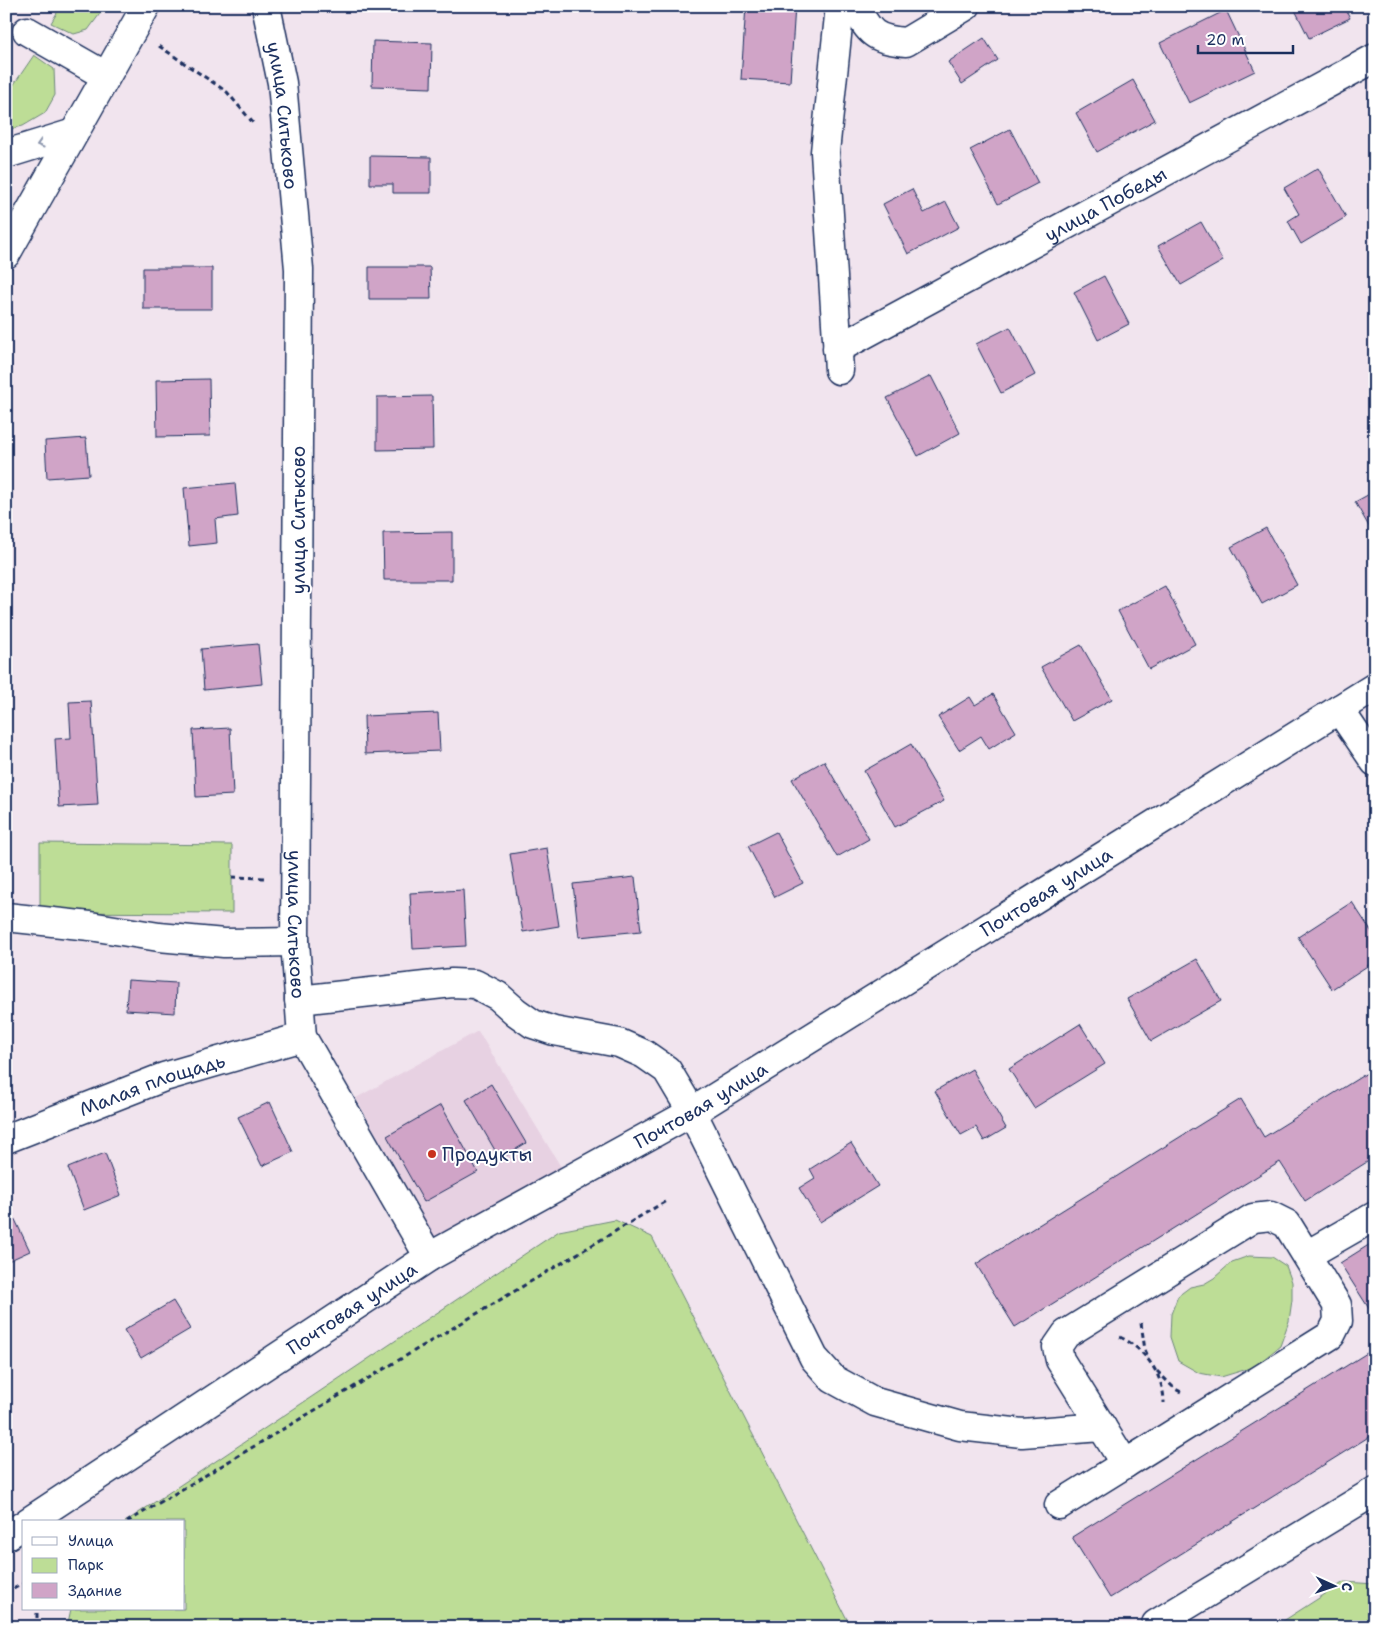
<svg xmlns="http://www.w3.org/2000/svg" width="1381" height="1633" font-family="'Shantell Sans',sans-serif">
<style>
.built{fill:#e7d1e2}
.green{fill:#bddd96;stroke:#6c867a}
.building{fill:#d0a4c7;stroke:#1b2f5e}
.lines{fill:none;stroke-linecap:round;stroke-linejoin:round}
.minor-casing{stroke:#1b2f5e;stroke-width:31}
.major-casing{stroke:#1b2f5e;stroke-width:31}
.path{stroke:#1b2f5e;stroke-width:3;stroke-dasharray:5 4;stroke-linecap:butt}
.minor{stroke:#fff;stroke-width:28}
.major{stroke:#fff;stroke-width:28}
.oneway{stroke:#8d97ae}
.poi-dot{fill:#c8321e;stroke:#fff;stroke-width:2}
.labels{text-anchor:middle;dominant-baseline:central;stroke-width:4;stroke-linejoin:round;paint-order:stroke}
.street-label{font-size:19px;fill:#1b2f5e;stroke:#fff}
.poi-label{font-size:19px;fill:#1b2f5e;stroke:#fff;text-anchor:start}
</style>
<rect width="100%" height="100%" fill="#f1e4ee"/>
<filter id="ink" filterUnits="userSpaceOnUse"><feTurbulence type="fractalNoise" baseFrequency=".02" numOctaves="2"/><feDisplacementMap in="SourceGraphic" scale="10" xChannelSelector="R" yChannelSelector="G"/><feConvolveMatrix kernelMatrix="1 2 1 2 8 2 1 2 1" color-interpolation-filters="sRGB"/></filter>
<g filter="url(#ink)">
<path class="built" d="M478,1031L561,1167L437,1242L356,1098Z"/>
<path class="green" d="M61,6H103L102,11L88,30L74,34L51,23Z
M34,55L54,69L55,95L45,113L23,126L6,130V96Z
M40,843L232,845V913L40,912Z
M615,1220L652,1237L851,1627H67L71,1609H184V1522H125L559,1231Z
M1249,1256L1272,1257L1286,1266L1292,1282V1300L1289,1321L1280,1346L1254,1367L1221,1377L1199,1373L1178,1361L1170,1337L1171,1314L1178,1296L1190,1287L1204,1284L1214,1278L1232,1262Z
M1344,1582L1375,1584V1627H1274Z"/>
<path class="building" d="M746,6H795L790,82L741,79Z
M1293,6H1344L1350,18L1309,38Z
M1226,10L1255,71L1189,103L1160,43Z
M984,38L998,60L962,84L948,62Z
M373,41L432,43L431,88L372,86Z
M1133,80L1155,120L1097,152L1076,113Z
M1010,129L1038,183L998,204L970,150Z
M370,156L431,157V193H393V184H370Z
M1318,168L1346,217L1301,244L1288,221L1299,214L1284,188Z
M912,189L924,213L946,202L959,227L908,254L883,204Z
M1201,222L1223,261L1181,285L1158,246Z
M369,267H430L431,299H369Z
M143,268H212V309H143Z
M1104,276L1129,324L1098,340L1074,292Z
M1010,327L1035,375L1001,393L976,344Z
M931,376L960,433L918,456L887,398Z
M209,379L210,436L157,437L156,380Z
M432,396L433,449L377,450V397Z
M86,438L89,475L47,478L45,441Z
M235,483L238,516L215,519L217,543L189,546L184,488Z
M1375,491V537L1355,502Z
M1266,528L1297,585L1262,604L1231,547Z
M452,532V580H384L383,533Z
M1165,586L1195,644L1149,669L1118,611Z
M258,644L262,684L204,690L201,649Z
M1081,645L1112,699L1072,721L1041,667Z
M993,694L1016,732L989,749L981,736L959,750L938,717L970,697L975,705Z
M91,701L98,805L59,807L55,739L71,738L69,702Z
M438,713L440,751L365,754L364,716Z
M230,728L233,795L196,797L193,730Z
M911,744L944,801L895,827L864,771Z
M824,761L869,839L837,857L792,779Z
M776,832L803,883L775,897L748,846Z
M547,848L559,926L523,932L510,854Z
M635,877L641,931L579,937L573,884Z
M463,890L466,946L413,949L410,893Z
M1352,902L1375,937V961L1332,989L1298,937Z
M1197,959L1221,1001L1151,1041L1127,999Z
M128,980L176,983L175,1013L126,1010Z
M1080,1024L1105,1064L1034,1108L1009,1069Z
M1375,1068V1157L1305,1201L1280,1162L1015,1327L976,1264L1241,1099L1264,1137Z
M972,1069L1006,1128L984,1141L976,1127L961,1135L935,1091Z
M491,1084L526,1143L500,1159L466,1100Z
M270,1102L293,1152L262,1166L238,1117Z
M441,1105L478,1172L424,1202L387,1136Z
M851,1143L878,1186L820,1222L799,1188L815,1178L810,1169Z
M105,1153L121,1195L84,1210L68,1168Z
M6,1205H8L30,1251L6,1262Z
M1375,1241V1318L1340,1263Z
M173,1301L190,1329L141,1358L124,1330Z
M1375,1348V1433L1110,1598L1072,1537Z"/>
<g class="lines">
<defs>
<g id="minor">
<path id="s1" d="M266,6L282,83L299,269L295,942L302,1037L429,1257"/>
<path d="M855,6C869,33 875,40 906,42L966,6"/>
<path d="M27,31L106,76"/>
<path d="M6,154L74,133"/>
<path id="s2" d="M837,349L1375,58"/>
<path d="M839,370L825,152L840,6"/>
<path d="M1339,709L1375,762"/>
<path d="M6,917L90,926L159,937L224,943L295,942"/>
<path d="M299,1000L452,983L475,984L498,996L516,1012L533,1024L554,1031L619,1043L644,1054L667,1070L692,1112L814,1358L833,1379L875,1402L960,1426L1022,1433L1102,1427"/>
<path id="s3" d="M6,1139L164,1077L302,1037"/>
<path d="M1271,1216L1287,1224L1337,1305L1338,1321L1331,1335L1125,1464L1060,1360L1057,1347L1066,1334L1253,1218Z"/>
<path d="M1307,1255L1375,1216"/>
<path d="M1059,1505L1125,1464"/>
<path id="s4" d="M28,1522L429,1257L692,1112L1375,687"/>
<path d="M6,1536L24,1525"/>
<path d="M1156,1624L1375,1491"/>
</g>
<path id="major" d="M6,254L146,6"/>
</defs>
<use href="#minor" class="minor-casing"/>
<use href="#major" class="major-casing"/>
<path class="path" d="M159,46L227,92L254,124
M232,877L267,878
M1141,1323L1145,1350L1149,1358
M1120,1337C1145,1349 1164,1375 1164,1403
M1157,1371L1175,1389L1183,1393
M127,1522L666,1201
M6,1593L24,1583
M37,1627V1609"/>
<use href="#minor" class="minor"/>
<use href="#major" class="major"/>
</g>
<defs><path id="oneway-chevron" d="M-2-3.5L2.5 0L-2 3.5" fill="none" stroke-width="1.6" stroke-linecap="round" stroke-linejoin="round" transform="scale(1.25)"/></defs>
<use class="oneway" href="#oneway-chevron" transform="translate(40 144) rotate(163)"/>
</g>
<circle class="poi-dot" cx="432" cy="1154" r="5"/>
<g class="labels">
<g class="street-label">
<text stroke="none"><textPath href="#s1" startOffset="111">улица Ситьково</textPath></text>
<text stroke="none"><textPath href="#s2" startOffset="305">улица Победы</textPath></text>
<text transform="translate(298 520) rotate(-90)">улица Ситьково</text>
<text stroke="none"><textPath href="#s4" startOffset="1198">Почтовая улица</textPath></text>
<text stroke="none"><textPath href="#s1" startOffset="921">улица Ситьково</textPath></text>
<text stroke="none"><textPath href="#s3" startOffset="156">Малая площадь</textPath></text>
<text stroke="none"><textPath href="#s4" startOffset="792">Почтовая улица</textPath></text>
<text stroke="none"><textPath href="#s4" startOffset="388">Почтовая улица</textPath></text>
</g>
<g class="poi-label">
<text x="442" y="1154">Продукты</text>
</g>
</g>
<rect width="1381" height="1633" fill="none" stroke="#fff" stroke-width="25"/>
<rect x="12" y="12" width="1356" height="1608" fill="none" stroke="#1b2f5e" stroke-width="2" filter="url(#ink)"/>
<rect x="22" y="1520" width="162" height="90" fill="#ffffff" stroke="#a4acbf"/>
<rect x="32" y="1537" width="25" height="8" fill="#ffffff" stroke="#a4acbf"/>
<text x="68" y="1546" font-size="15" fill="#1b2f5e">Улица</text>
<rect x="32" y="1558" width="25" height="15" fill="#bddd96" stroke="#a4acbf"/>
<text x="68" y="1570" font-size="15" fill="#1b2f5e">Парк</text>
<rect x="32" y="1583" width="25" height="15" fill="#d0a4c7" stroke="#a4acbf"/>
<text x="68" y="1596" font-size="15" fill="#1b2f5e">Здание</text>
<g transform="translate(1334 1586) rotate(93)" stroke="#ffffff" stroke-width="4" paint-order="stroke">
<path d="M0-4L9 19L0 12L-9 19Z" fill="#1b2f5e"/>
<text y="-8" font-size="14" font-weight="bold" text-anchor="middle" fill="#1b2f5e">С</text>
</g>
<path d="M1198 45v8h95v-8" fill="none" stroke="#1b2f5e" stroke-width="2.5"/>
<text x="1206" y="45" font-size="15" fill="#1b2f5e" stroke="#ffffff" stroke-width="4" paint-order="stroke">20 m</text>
</svg>
